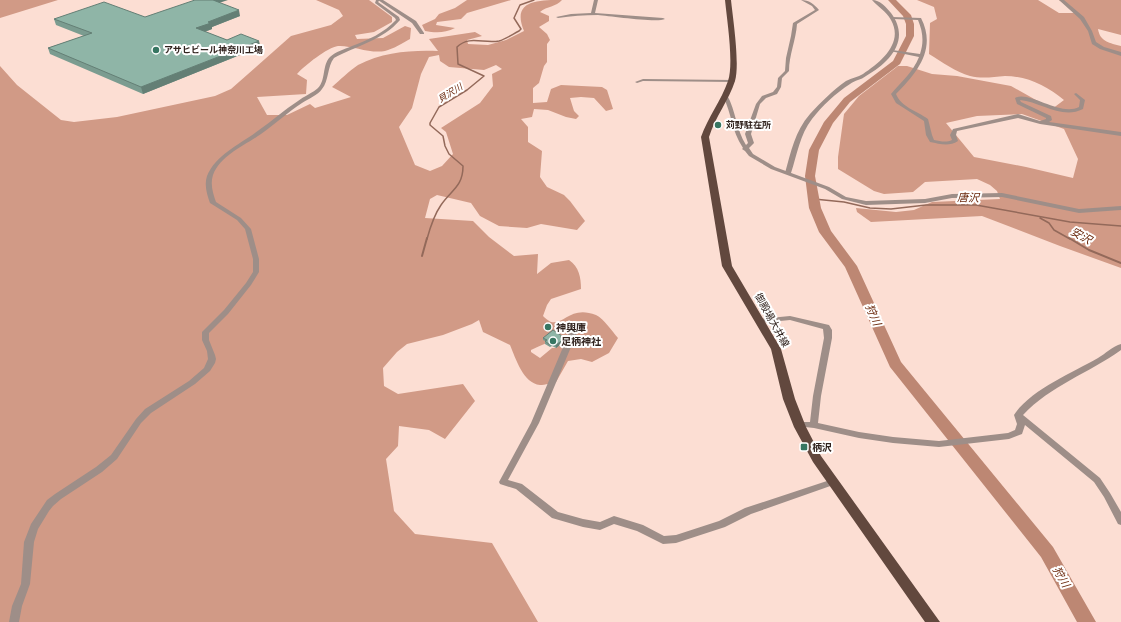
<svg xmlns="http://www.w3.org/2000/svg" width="1121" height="622" font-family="Roboto,'Noto Sans JP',sans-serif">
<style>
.forest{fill:#d19a86;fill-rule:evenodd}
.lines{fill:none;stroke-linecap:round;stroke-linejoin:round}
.stream-far1{stroke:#93695a;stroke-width:1.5}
.stream{stroke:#93695a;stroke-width:2}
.river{fill:#bd8773;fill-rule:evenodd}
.minor{fill:#9e8e88;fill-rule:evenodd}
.tertiary{fill:#9e8e88;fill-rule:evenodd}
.primary{fill:#62483e;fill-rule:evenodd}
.wall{fill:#7b9c90}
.shaded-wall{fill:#647f75}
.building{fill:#8fb5a7;stroke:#647f75}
.poi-dot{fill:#377662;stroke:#fff;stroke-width:1.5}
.labels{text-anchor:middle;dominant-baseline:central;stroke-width:4;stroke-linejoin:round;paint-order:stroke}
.far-poi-label{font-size:9px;font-weight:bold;fill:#31231e;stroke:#fff;text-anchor:start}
.far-water-label{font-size:9px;font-style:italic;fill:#6b280c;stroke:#fff}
.street-label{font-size:10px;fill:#31231e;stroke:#fff}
.poi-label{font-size:10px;font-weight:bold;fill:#31231e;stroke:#fff;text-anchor:start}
.water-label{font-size:11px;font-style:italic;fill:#6b280c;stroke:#fff}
</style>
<rect width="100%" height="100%" fill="#fcded3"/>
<path class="forest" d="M0,0H58L0,18Z
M316,0H369L392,17V22L374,32L355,35L357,39L383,38L405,26L411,28L410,39C403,43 393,49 385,51C370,54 351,45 338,46C328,47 304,66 297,74L307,80L306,94L257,97L267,115H287L310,104L315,108L351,97L332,87C340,80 349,71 358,65C383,52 411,50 438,51L429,39L475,32L482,36L467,40L468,44L488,45L506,40L524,31C511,0 538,0 562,0C556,7 547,6 540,12L549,16V21L539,27L547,34L550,40L547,44V62L544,66L539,83L533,88V103L547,102L551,89L561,85L602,87L607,90L613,109L606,111L594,98L581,97L570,98L574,111L579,116L576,119L566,117L548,110L534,109L532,117L521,119L528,127V142L542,151L540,177L547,187L564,195L570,201L585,221L577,230L541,224L527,228L499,226L480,216L471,203L437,195L430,199L425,218L473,221L489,237L514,256L538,254L537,274L551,263L569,260C579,267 581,277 581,289L551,299L547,305L543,316C545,318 549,321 551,322C564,325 571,305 596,315C604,319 612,331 618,338L609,353L592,362L581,359L568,361L556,382C552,383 545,385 540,385C523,383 516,359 510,345L483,332L479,320L472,324L443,335L407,344L397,352L383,368L384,386L398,394L463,384L475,401L445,439L429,430L399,426L398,446L386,459L394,511L415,534L492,543L538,622H0V66L17,85L61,120L74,122L117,117L215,96L231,89L291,36L331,25L343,16L339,10ZM439,55L440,61L449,67L484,70L496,65L502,69L492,74L493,86L480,103L441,128L446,132L453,154L442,166L430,171L415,165L399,127L412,108L421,74L429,57ZM562,338L564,342L556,348H552L540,358L531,352V350C541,345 551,341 562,338Z
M467,0H511L467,13L461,19L437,22L436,25L455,28C445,33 436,33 425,31L422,25L435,19L439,14L455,8Z
M917,0H1038L1059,13H1077L1059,0H1121V35L1098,29C1100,42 1110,43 1121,46V268L1060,246L982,216L871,222L857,212L856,208L896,212L914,210L932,202L1000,199L997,191L990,185L977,179L925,182L913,192L884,194L874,191L838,169V157L844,114L859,96L898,66H907L932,74L957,76L1011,86L1052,109L1064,100C1047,86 1027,76 1005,76C993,77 982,79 970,76C956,72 942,62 929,54L930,23L937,19L934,7ZM1022,114L1064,129L1078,159L1073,178L1026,167L974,157L946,123L977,116Z"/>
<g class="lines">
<path class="stream-far1" d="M814,199L844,202L870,208L891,209L926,205H976L1070,222L1121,226
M1040,218L1049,223L1054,230L1070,239
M427,239C430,228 434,215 441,205C451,190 463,187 463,166L449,154L445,146L443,136L430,125V123L439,107L467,90L484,76L458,64L457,47C469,35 484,44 499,41C506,39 513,34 519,31L521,29L514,18L520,5L534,0"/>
<path class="stream" d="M1069,238L1089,250L1121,263
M422,256L427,238"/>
<path class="river" d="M888,0H896L911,15L914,24V36L900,64L850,102L833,123L819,150L815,176L821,208L831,231L857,266L901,362L1053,547L1096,622H1077L1041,557L890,367L845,267L819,232L809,208L805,176L809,150L824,122L844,98L893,61L906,36V24L903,16Z"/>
<path class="minor" d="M376,0H380L378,2L399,17L400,20C383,40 356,46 334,58C327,67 329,81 322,89C318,95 308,99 302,103C288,112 275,124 261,134C244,146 221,155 213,175C210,184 213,194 216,202L241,218L251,229L259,259V272L251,285L228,314L209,333V340L215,355L216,359L215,363L210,371L195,384L151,413L141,423L117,459L102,472L61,499L53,506L49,511L38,529L34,542L30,584L22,606L19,622H9L12,606L21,584L24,542L31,524L47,500L55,494L96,467L111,455L136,419L145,409L189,381L204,368L208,359L207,351L202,340V332L224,310L246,283L253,272V259L245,229L237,220L210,203C207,195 204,185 207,176C216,154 241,144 259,130C272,121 284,110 298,101C303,97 314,92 318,88C326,80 322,65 330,57C335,52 345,49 352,46C368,40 384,33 396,20L395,18L375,3Z
M594,0H598L595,13L663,18L665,19C657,23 610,16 598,15C584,15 571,16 558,18L556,17L571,14L591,13Z
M801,0C809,0 814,4 819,10L797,24C796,40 789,55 789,71L782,78L781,87L777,94L766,98L760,104L751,134L754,143L749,148L753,154L775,167L829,187L846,197L866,201L925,199L952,194L1002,193L1079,209L1121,206V210L1079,213L1002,197L952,198L925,203L866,205L842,199L825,189L771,169L749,156L745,151L742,149L743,148C731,130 732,114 723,96L727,95C736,111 736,129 746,145L748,143L745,134L756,104L762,96L773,92L777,87L778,78L785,71L786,58L791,36L793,23L815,10L812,6Z
M892,17L921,18C937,49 917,73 896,94C901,107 917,111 928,119L932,135L934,140C940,141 946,143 952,140L950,135L953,129L1018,114L1040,121L1046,119V118L1017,104L1015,98C1029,90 1060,117 1079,107L1080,100L1074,94L1076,93L1085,100L1083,109C1062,120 1041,102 1020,100L1021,102L1051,116L1052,120L1049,122L1121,132V136L1040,124L1018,118L957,131L956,135L958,141C949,147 940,144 930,142L926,135L924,121L896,103L891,94C901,82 913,72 919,57L890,51L892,50L920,54C924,42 923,32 918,20L893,19H892Z
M643,79L733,80L735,81L733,82L643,81L637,83L635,82Z
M790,316L829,325L832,330V338L821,396L818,423L859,432L893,437L939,441L1008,433L1015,430L1017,424L1014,415C1030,390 1072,373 1098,358C1105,354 1113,346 1121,344V350C1089,373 1050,386 1023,415L1100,478L1110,493L1121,512V525L1118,524L1104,497L1094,482L1025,425L1022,434L1009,439L939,447L893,443L859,438L814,428L796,426L795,424L796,422H810L813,396L824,338L823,329L790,320L759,323L755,321L759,319Z
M572,326H578L579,328L539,423L508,480L522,484L558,512L583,519L600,522L614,516L643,525L664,536L676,535L719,521L745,508L833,479L836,480L837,482L836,484L751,514L725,527L676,543L663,544L637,531L614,524L600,530L583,527L552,518L516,489L500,484L499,482L531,423Z"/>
<path class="tertiary" d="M378,0H383L416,21L424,33V34H420L412,23Z
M872,0C880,0 886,7 891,13C911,40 890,62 866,76C861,80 855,80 850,84C836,93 822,106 812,119C800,134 797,155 791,173L790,174H786L785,173C791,152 795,131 810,114C821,102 833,90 846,81C852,78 858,77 863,74C881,62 904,43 891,20C886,11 878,7 872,0Z
M1059,0H1064L1084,17L1092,31L1096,42L1104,47L1121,52V56L1100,49L1092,44L1088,31L1080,19Z"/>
<path class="primary" d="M725,0H731C733,19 740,64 735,81C729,100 715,117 709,137L732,266L781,349L795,399L806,427L821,456L940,622H925L813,462L794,427L783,399L771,349L722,266L701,137C708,117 721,101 728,81C734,64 727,20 725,0Z"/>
</g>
<path class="wall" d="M220,3L240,16L212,27V29L205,32L227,40L259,41L260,47L143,94L50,54L48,48L84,36L56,25L54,19L145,17Z
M543,338H562L564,342L556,348L552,346L550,347L545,344V341L543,340Z"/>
<path class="shaded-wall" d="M211,0H228L213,5Z
M239,10L240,16L212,27V29L198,34L196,28L208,22Z
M259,41L260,47L143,94L141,87Z
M564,339V342L556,348V345Z"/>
<path class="building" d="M195,0H213L239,10L208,22L211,23L196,28L227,40L241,34L259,41L141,87L48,48L92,33L54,19L104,2L145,17Z
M553,330L562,336L560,337L564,339L556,345L552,343L550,345L545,341L547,340L543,338Z"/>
<g class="poi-dot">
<circle cx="156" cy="50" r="4"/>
<circle cx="718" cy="125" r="4"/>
<circle cx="548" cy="327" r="4"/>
<circle cx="553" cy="341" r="4"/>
<rect x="800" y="443" width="8" height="8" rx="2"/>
</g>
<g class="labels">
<g class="far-poi-label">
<text x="164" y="50">アサヒビール神奈川工場</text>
<text x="726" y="125">苅野駐在所</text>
</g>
<g class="far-water-label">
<text transform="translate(450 93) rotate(-32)">貝沢川</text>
</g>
<g class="street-label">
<text transform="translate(772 320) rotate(61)">御殿場大井線</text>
</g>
<g class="poi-label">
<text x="556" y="327">神輿庫</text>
<text x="561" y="341">足柄神社</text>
<text x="812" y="447">柄沢</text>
</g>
<g class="water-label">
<text transform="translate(968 198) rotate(1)">唐沢</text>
<text transform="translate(1081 236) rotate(29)">安沢</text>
<text transform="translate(873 315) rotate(66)">狩川</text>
<text transform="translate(1061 577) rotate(60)">狩川</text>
</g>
</g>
</svg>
